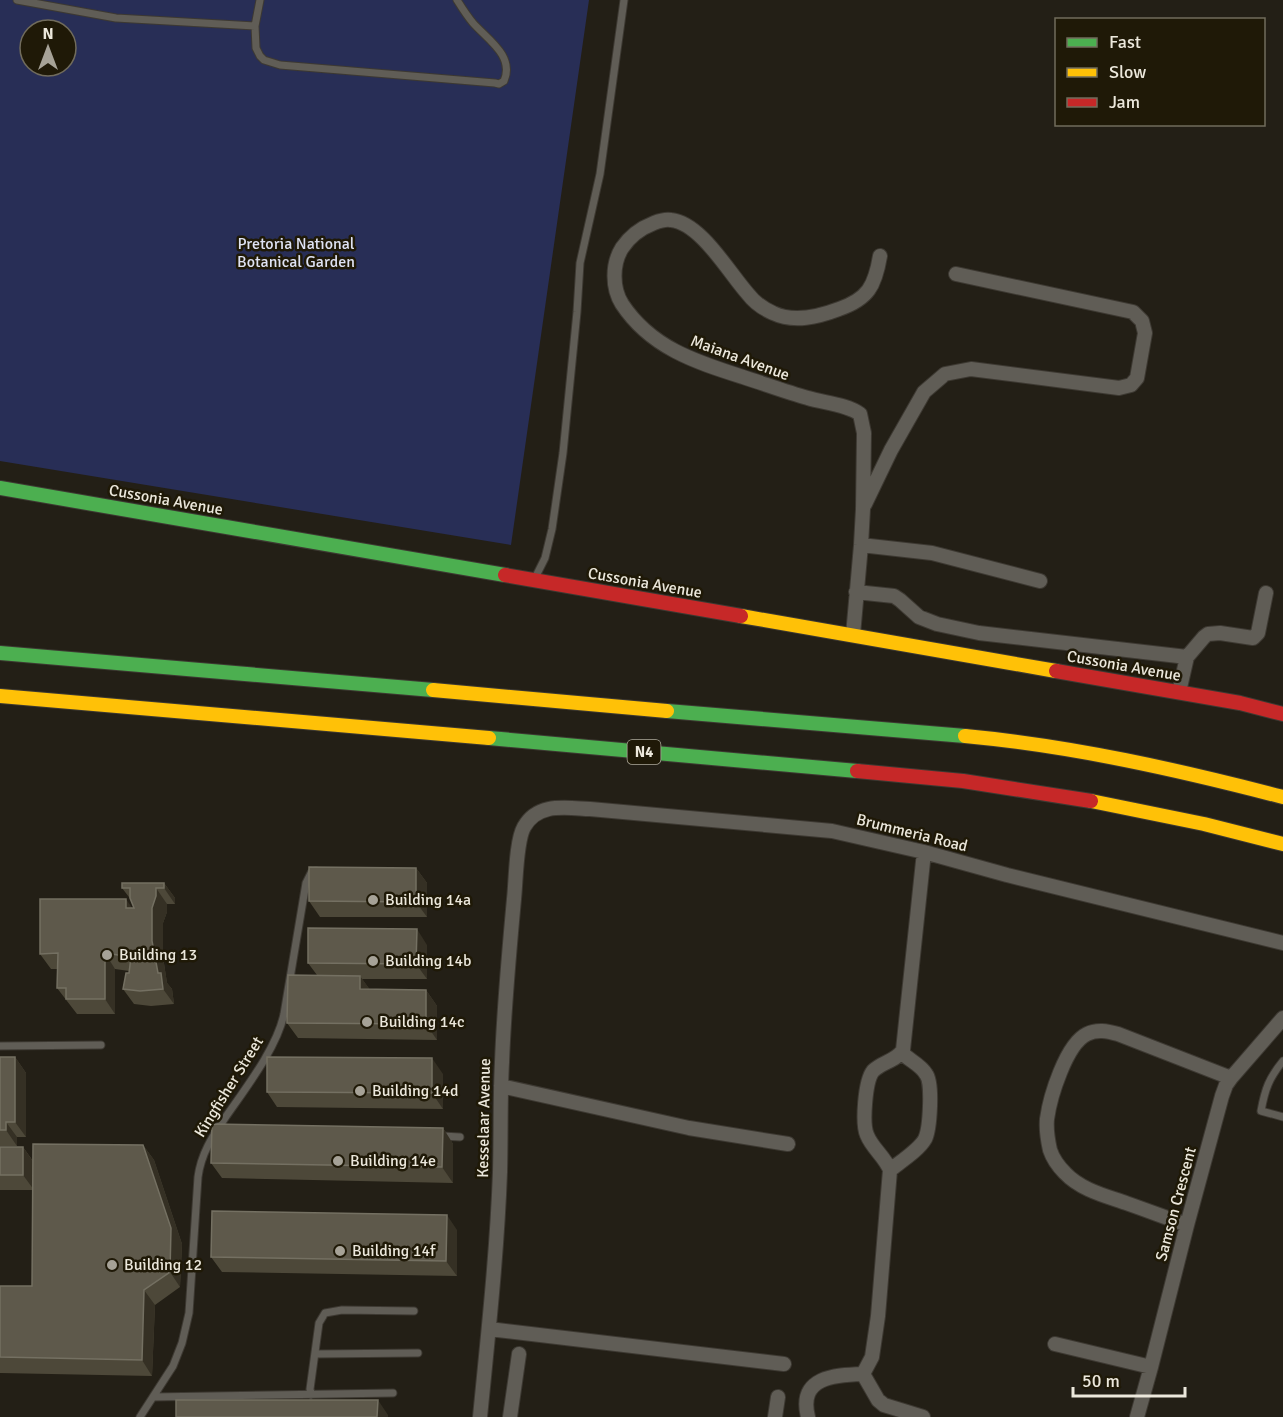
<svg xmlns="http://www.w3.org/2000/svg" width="1283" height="1417" font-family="Signika,sans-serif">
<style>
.green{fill:#282e56;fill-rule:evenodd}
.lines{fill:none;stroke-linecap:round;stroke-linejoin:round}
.lane-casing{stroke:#3d3932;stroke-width:9}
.street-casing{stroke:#3d3932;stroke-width:16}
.fast-casing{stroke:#3d3932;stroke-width:16}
.slow-casing{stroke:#3d3932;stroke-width:16}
.jam-casing{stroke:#3d3932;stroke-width:16}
.lane{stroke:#605d56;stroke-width:7}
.street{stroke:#605d56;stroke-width:14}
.fast{stroke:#4caf50;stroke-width:14}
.slow{stroke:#ffc107;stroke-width:14}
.jam{stroke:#c62828;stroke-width:14}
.wall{fill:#4d4839}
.shaded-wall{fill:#353024}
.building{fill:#5e594b;stroke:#747062;stroke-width:1.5}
.poi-dot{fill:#a6a297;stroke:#1f1907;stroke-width:2}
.labels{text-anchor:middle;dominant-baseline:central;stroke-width:5;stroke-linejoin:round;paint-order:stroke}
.shield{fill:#1f1907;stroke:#aeaa9c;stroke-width:1.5}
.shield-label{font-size:15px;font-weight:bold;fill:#ece8dc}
.park-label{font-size:16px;fill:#dfe3f4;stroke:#1f1907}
.street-label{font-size:16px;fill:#ece8dc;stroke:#1f1907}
.poi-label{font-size:16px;fill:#ece8dc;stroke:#1f1907;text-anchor:start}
</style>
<rect width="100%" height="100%" fill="#231f16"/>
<path class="green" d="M0,0H589L511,545L0,461ZM30,30H66V66H30Z"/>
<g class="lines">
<defs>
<path id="lane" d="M17,0L116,18L255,26
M260,0L255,26L256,48L260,56L264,60L280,65L495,83L499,84L504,81C515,56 487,39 473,23C467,16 462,8 457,0
M535,578L545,558L552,529L563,453L577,312L580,263L600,174L624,0
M0,1046L101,1045
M1283,1061C1269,1078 1265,1089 1261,1111L1283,1117
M442,1136L460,1137
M315,1354L418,1353
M311,1395L310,1389L319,1323L325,1313L342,1310L414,1311
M153,1397L393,1393
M140,1417L173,1366L182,1343L189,1313L198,1177C201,1154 212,1137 225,1118C245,1089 277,1048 284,1014L306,883L311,873L316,871"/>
<path id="street" d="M865,504L891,450L924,392L945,374L971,369L1119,388L1131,385L1137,378L1145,333L1142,321L1133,312L956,274
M861,545L932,553L1040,581
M856,592L894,596L900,600L919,617L937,624L979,633L1187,657
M853,635L861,545L863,509L864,433L860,414C846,404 824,403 808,398C786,392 765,384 743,377C696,362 651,348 622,304C612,288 612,264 622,248C630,236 641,228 654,223C659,221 665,219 671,220C701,223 729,273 748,294C754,302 764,309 773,313C794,323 818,317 839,309C868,299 875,286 880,256
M1179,692L1187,657L1204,637L1208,634L1220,633L1253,638L1258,633L1266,593
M501,1086L689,1128L788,1144
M890,1170C900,1162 919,1150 925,1139C930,1129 933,1083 926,1074C921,1065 909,1060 902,1053
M1187,1225C1167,1218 1146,1210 1126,1203C1106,1196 1081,1190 1065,1173C1059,1167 1053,1159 1050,1150C1048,1141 1046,1129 1047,1119C1050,1097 1066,1044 1087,1034C1097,1029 1107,1031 1118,1034L1231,1078
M489,1329L784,1364
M1055,1344L1151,1367
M863,1374L872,1357L878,1316L890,1170C885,1157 872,1148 867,1135C862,1124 865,1081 873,1071C882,1062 896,1061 903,1050L924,852
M863,1374L878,1400L884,1405L923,1417
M480,1417C488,1335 497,1254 500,1172C501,1135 500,1099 502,1062C504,1008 509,953 514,899C516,881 516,841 524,827C538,802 566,808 590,809L832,831L924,852L1007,875L1283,943
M510,1417L519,1354
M775,1417L778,1397
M808,1417C798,1377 834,1375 863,1374
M1137,1417L1151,1367L1187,1225L1222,1096L1226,1085L1231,1078L1283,1018"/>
<path id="fast" d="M0,488L505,575
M0,653L433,690
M667,711L965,736
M489,738L857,771"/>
<path id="slow" d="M741,616L1056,671
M433,690L667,711
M0,696L489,738
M965,736C1073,746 1179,770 1283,797
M1091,801L1204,824L1283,844"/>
<path id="jam" d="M505,575L741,616
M1056,671L1240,703L1283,714
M857,771L963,781L1091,801"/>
</defs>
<use href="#lane" class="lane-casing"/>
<use href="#street" class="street-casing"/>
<use href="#fast" class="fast-casing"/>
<use href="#slow" class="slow-casing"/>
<use href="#jam" class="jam-casing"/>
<use href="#lane" class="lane"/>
<use href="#street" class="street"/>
<use href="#fast" class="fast"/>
<use href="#slow" class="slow"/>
<use href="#jam" class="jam"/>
</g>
<path class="wall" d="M416,868L427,883V917H320L309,901Z
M164,883L175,898V904H167V912L163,923V957L167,983L172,989L174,1004L151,1006L134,1004L123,989L129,971L115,969V1014H77L57,988L58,969H51L40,954L132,908H134L132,901L122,888Z
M427,945V979H362L370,990H426L437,1006V1040L298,1038L287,1023L317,975L308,963Z
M0,1057H15L26,1073V1137H17V1146H0Z
M443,1074V1109L277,1107L267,1092Z
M443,1128L453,1144V1183L222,1178L211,1163Z
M143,1145L154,1160L182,1244L180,1287L155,1305L152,1376L0,1373V1286H32L33,1190H0V1147H23L33,1161Z
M457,1230V1276L222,1272L211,1257Z"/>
<path class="shaded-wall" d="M416,868L427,883V917L416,902Z
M164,883L175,898V904L164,888Z
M156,888L167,904V912L163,923V957L167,983L172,989L174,1004L163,989L158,973L152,941V908Z
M126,899L137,915L126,908Z
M417,929L427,945V979L416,964Z
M105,953L115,969V1014L105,999Z
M360,976L371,991L360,989Z
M426,990L437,1006V1040L426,1024Z
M15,1057L26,1073V1137L15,1122Z
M432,1058L443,1074V1109L432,1093Z
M6,1122L17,1137V1146L6,1130Z
M443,1128L453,1144V1183L442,1167Z
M143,1145L154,1160L182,1244L180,1287L170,1272Z
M23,1147L34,1163V1190L23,1175Z
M447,1215L457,1230V1276L446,1261Z
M144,1290L155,1305L152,1376L142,1360Z
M378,1400L388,1415V1417H377Z"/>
<path class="building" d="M309,867L416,868V902L309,901Z
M122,883H164V888H156V896L152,908V941L158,973H161L163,989L140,991L123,989L126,973H129L131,957L105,953V999H66V988H57L58,953L40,954V899H126V908H134L130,898V888H122Z
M308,928L417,929L416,964L308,963Z
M288,975L360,976V989L426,990V1024L287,1023Z
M0,1057H15V1122H6V1130H0Z
M267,1057L432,1058V1093L267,1092Z
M212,1124L443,1128L442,1167L211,1163Z
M33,1144L143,1145L171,1228L170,1272L144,1290L142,1360L0,1357V1286H32Z
M0,1147H23V1175H0Z
M212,1211L447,1215L446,1261L211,1257Z
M176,1400H378L377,1417H176Z"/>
<g class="poi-dot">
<circle cx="373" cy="900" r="6"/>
<circle cx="107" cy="955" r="6"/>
<circle cx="373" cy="961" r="6"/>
<circle cx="367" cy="1022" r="6"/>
<circle cx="360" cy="1091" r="6"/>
<circle cx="338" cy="1161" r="6"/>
<circle cx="340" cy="1251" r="6"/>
<circle cx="112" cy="1265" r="6"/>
</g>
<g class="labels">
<rect class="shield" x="627.5" y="740" width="33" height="24" rx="4.5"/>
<g class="shield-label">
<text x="644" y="752">N4</text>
</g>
<g class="park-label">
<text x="296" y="244">Pretoria National<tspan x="296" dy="18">Botanical Garden</tspan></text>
</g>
<g class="street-label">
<text transform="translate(740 358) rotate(20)">Maiana Avenue</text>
<text transform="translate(166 500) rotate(10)">Cussonia Avenue</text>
<text transform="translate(645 583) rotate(10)">Cussonia Avenue</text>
<text transform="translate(1124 666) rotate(10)">Cussonia Avenue</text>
<text transform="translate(912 833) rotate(14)">Brummeria Road</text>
<text transform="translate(229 1087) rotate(-58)">Kingfisher Street</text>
<text transform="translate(484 1118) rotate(-89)">Kesselaar Avenue</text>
<text transform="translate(1176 1204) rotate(-75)">Samson Crescent</text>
</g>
<g class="poi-label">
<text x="385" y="900">Building 14a</text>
<text x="119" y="955">Building 13</text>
<text x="385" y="961">Building 14b</text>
<text x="379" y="1022">Building 14c</text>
<text x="372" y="1091">Building 14d</text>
<text x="350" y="1161">Building 14e</text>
<text x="352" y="1251">Building 14f</text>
<text x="124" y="1265">Building 12</text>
</g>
</g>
<rect x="1055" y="18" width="210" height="108" fill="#1f1907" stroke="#716c5c" stroke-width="1.5"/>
<rect x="1067" y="38" width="30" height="9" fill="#4caf50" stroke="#716c5c" stroke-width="1.5"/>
<text x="1109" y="48" font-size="18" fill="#ece8dc">Fast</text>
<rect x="1067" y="68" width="30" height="9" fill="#ffc107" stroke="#716c5c" stroke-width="1.5"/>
<text x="1109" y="78" font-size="18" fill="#ece8dc">Slow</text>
<rect x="1067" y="98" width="30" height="9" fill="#c62828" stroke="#716c5c" stroke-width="1.5"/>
<text x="1109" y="108" font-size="18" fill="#ece8dc">Jam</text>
<g transform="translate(48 48)"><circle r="28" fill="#1f1907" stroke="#716c5c" stroke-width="1.5"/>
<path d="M0-4.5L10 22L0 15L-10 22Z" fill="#a6a297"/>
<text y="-9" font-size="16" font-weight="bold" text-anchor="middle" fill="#ece8dc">N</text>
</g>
<path d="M1073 1387v9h112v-9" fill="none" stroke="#ece8dc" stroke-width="3"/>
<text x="1082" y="1387" font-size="18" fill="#ece8dc" stroke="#1f1907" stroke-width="4.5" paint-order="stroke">50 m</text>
</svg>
